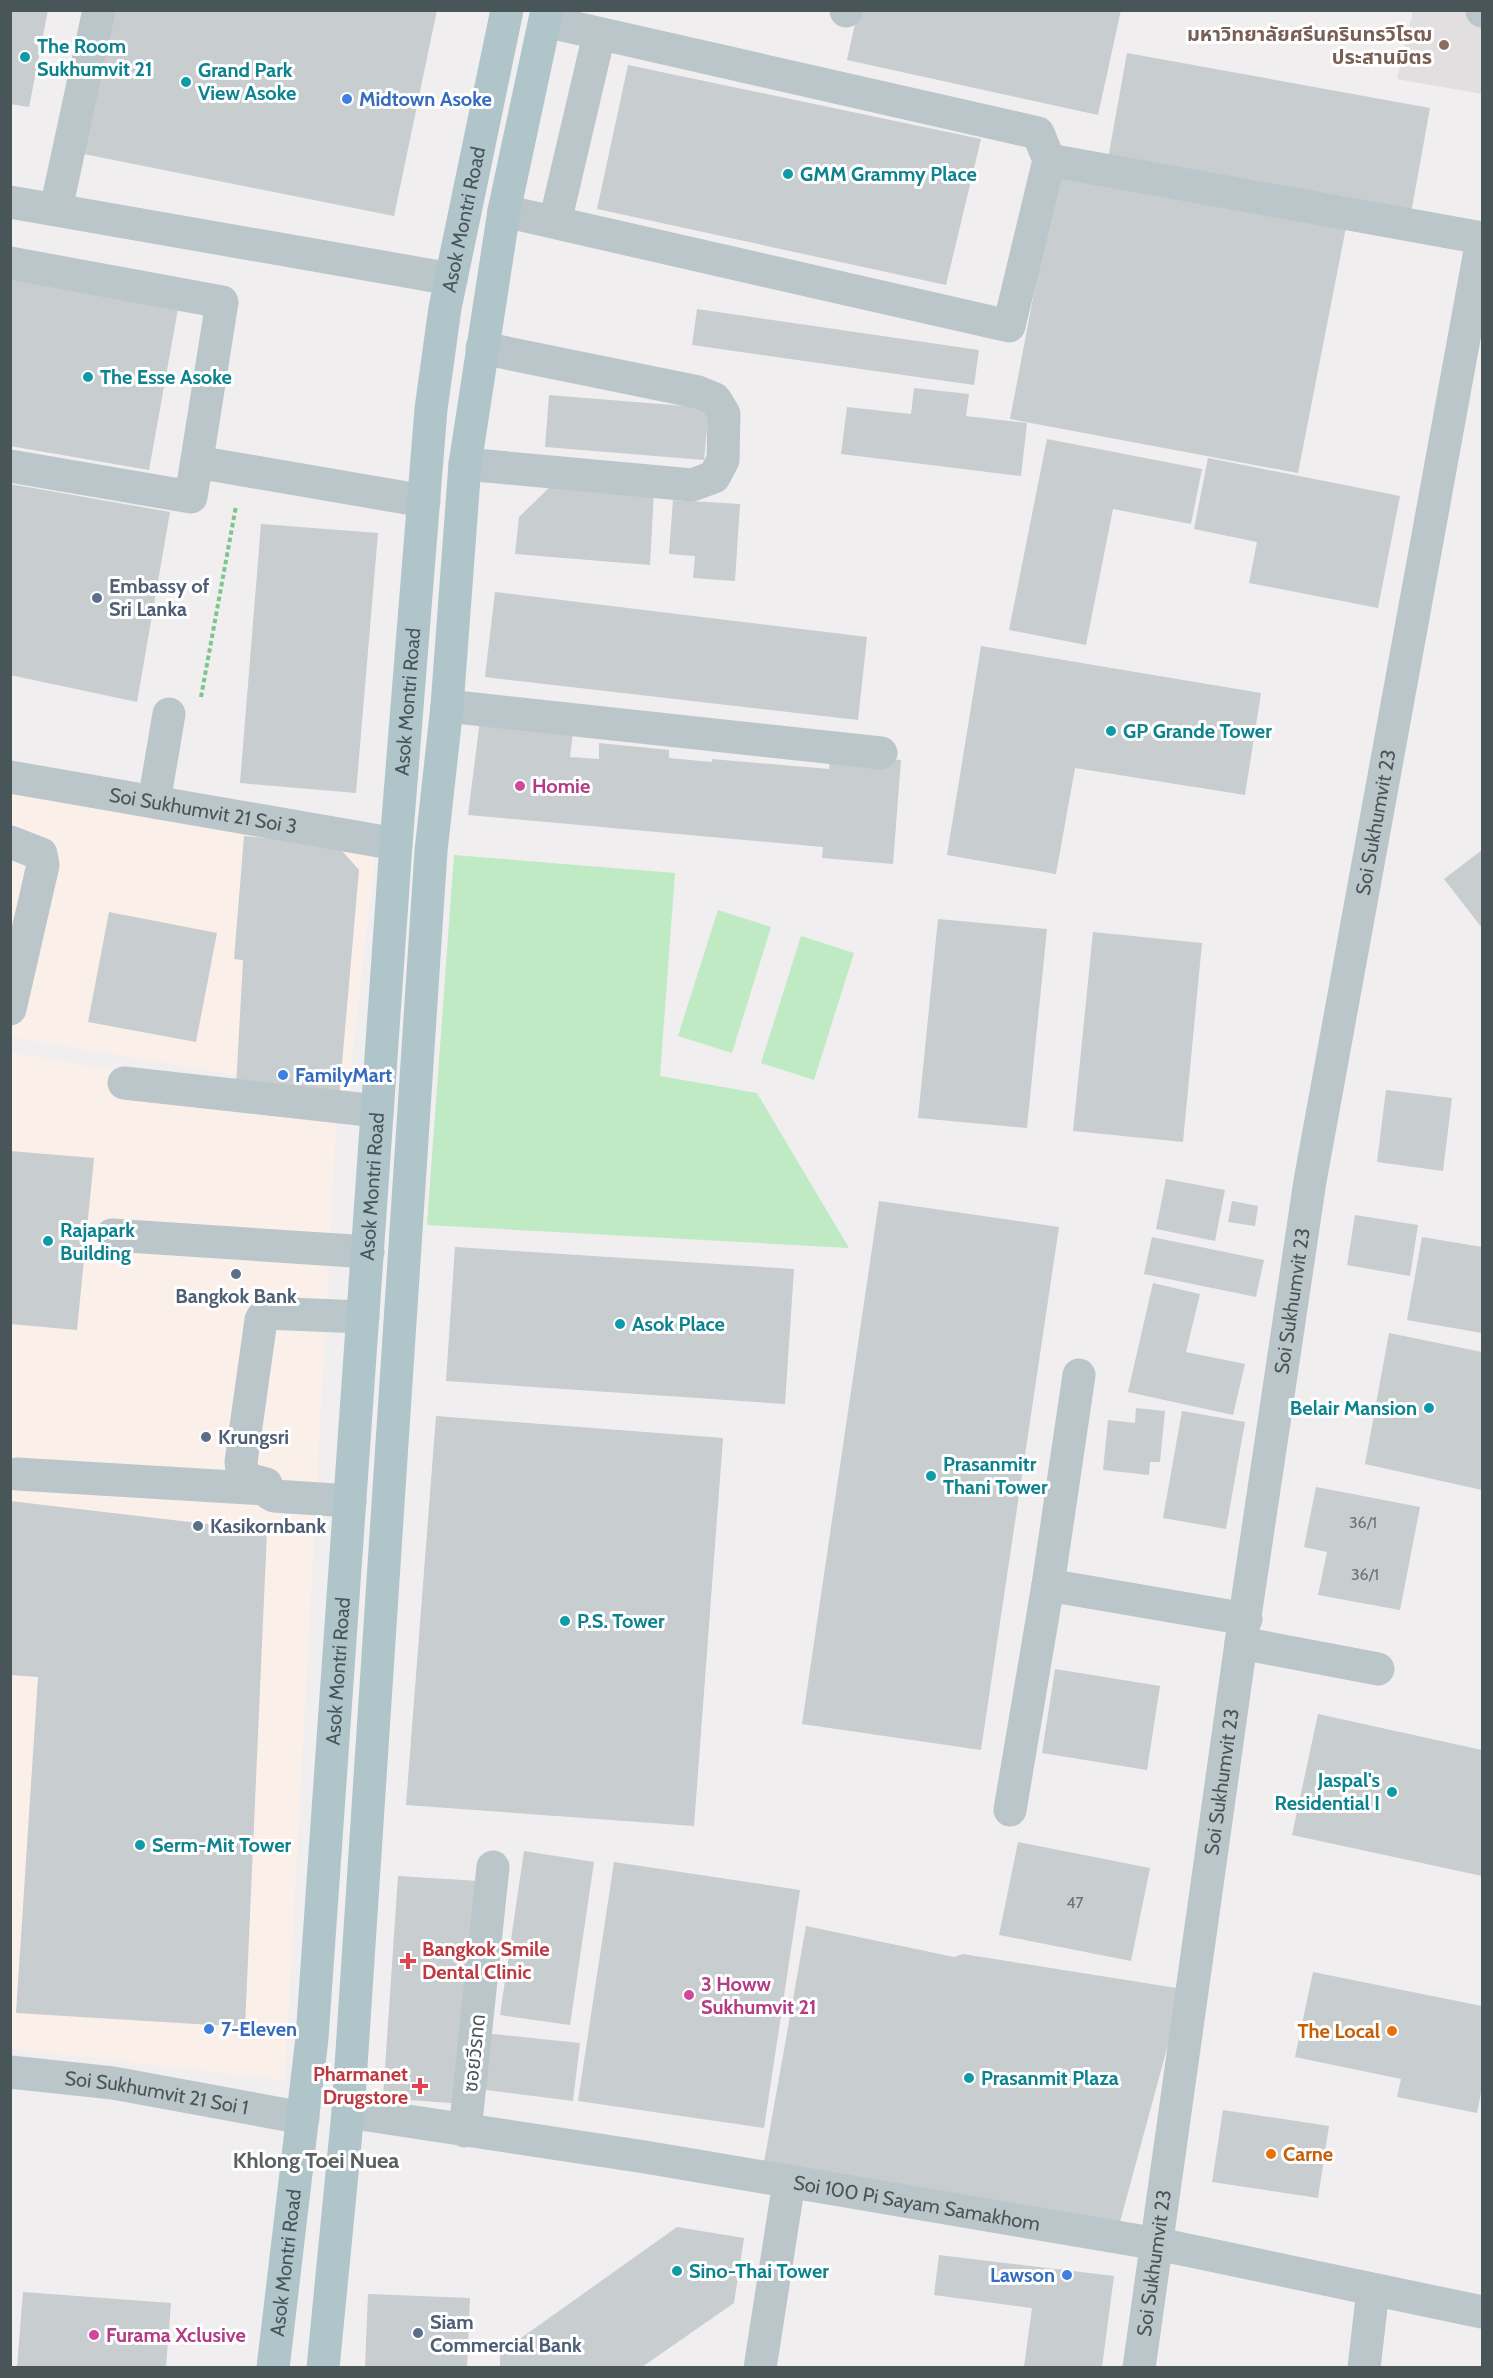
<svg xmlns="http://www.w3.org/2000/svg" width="1493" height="2378" font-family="Cabin,'Noto Sans Thai',sans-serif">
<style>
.commercial{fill:#faf0e9}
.education{fill:#e1dfe0}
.green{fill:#c0eac4}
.building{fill:#c8cdd0}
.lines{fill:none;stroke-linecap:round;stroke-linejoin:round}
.path{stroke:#7cc58b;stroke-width:4;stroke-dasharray:4.5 3;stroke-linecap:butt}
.minor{stroke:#bbc6ca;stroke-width:33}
.major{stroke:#b0c5ca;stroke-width:33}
.education-dot{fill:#8d6e63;stroke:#fff;stroke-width:2}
.culture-dot{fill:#0f9aa8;stroke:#fff;stroke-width:2}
.shop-dot{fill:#3f7fe0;stroke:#fff;stroke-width:2}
.service-dot{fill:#5c6f8a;stroke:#fff;stroke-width:2}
.hotel-dot{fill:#d1479c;stroke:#fff;stroke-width:2}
.health-dot{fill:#e0444e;stroke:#fff;stroke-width:2}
.food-dot{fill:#e8710a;stroke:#fff;stroke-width:2}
.labels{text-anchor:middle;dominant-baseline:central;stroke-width:6;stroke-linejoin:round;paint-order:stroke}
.number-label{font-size:16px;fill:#687478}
.education-label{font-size:20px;font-weight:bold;fill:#785e54;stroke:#fff;text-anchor:end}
.culture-label{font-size:20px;font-weight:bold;fill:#0d838f;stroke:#fff;text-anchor:start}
.shop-label{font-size:20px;font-weight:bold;fill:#366cbe;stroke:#fff;text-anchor:start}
.street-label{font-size:20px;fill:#48565a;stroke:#fff}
.service-label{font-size:20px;font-weight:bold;fill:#4e5e75;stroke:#fff;text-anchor:start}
.hotel-label{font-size:20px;font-weight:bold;fill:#b23c85;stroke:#fff;text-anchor:start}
.health-label{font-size:20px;font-weight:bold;fill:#be3a42;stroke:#fff;text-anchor:start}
.food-label{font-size:20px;font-weight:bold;fill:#c56008;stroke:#fff;text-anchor:end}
.quarter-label{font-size:22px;font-weight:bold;fill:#5b6162;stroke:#fff}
</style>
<rect width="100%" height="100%" fill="#f0eeef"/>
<path class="commercial" d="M10,777L376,848L348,1094L11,1037Z
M10,1052L337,1110L285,2080L11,2049Z"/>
<path class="education" d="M1413,11H1482V94L1397,79Z"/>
<path class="green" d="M454,855L675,873L660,1076L757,1093L849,1248L427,1225Z
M718,910L771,927L732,1053L678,1036Z
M801,936L854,953L814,1080L761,1063Z"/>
<path class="building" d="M10,10H48L29,107L10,104Z
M108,10H437L394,216L79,153Z
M858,10H1121L1098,115L847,60Z
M1127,53L1430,108L1410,219L1107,164Z
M628,65L981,139L946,285L597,209Z
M1058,167L1347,222L1298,473L1010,419Z
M10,279L178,309L149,470L10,446Z
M697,309L979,350L974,385L692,345Z
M914,388L969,394L966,416L1027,423L1021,476L841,454L847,407L911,414Z
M549,395L709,408L704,460L545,447Z
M1047,439L1202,469L1191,524L1113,509L1086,645L1009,630Z
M1208,458L1400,496L1378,608L1249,583L1257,542L1194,529Z
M555,482L654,490L650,565L515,554L519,517Z
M10,484L170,512L137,702L10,675Z
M673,500L740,504L735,581L693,578L695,556L669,554Z
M261,524L378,533L356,793L240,783Z
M495,592L867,637L858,720L485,677Z
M981,646L1261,693L1245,795L1075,768L1056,874L947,855Z
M480,720L573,732L570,757L599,759V743L669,750V758L712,762V759L829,769L831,755L901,760L893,864L822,858L823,847L468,815Z
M244,836L336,844L359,870L339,1098L236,1087L243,960L234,959Z
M1482,850V928L1444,879Z
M109,912L217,933L196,1042L88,1022Z
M938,919L1047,929L1027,1128L918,1118Z
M1093,932L1202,943L1183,1142L1073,1131Z
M1386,1090L1452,1098L1443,1171L1377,1162Z
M10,1151L94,1158L77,1330L10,1324Z
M1166,1179L1225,1190L1215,1241L1156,1229Z
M879,1201L1059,1227L981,1750L802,1724Z
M1232,1201L1258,1206L1255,1226L1228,1222Z
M1355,1215L1418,1225L1410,1276L1347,1265Z
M1152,1237L1264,1260L1256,1297L1144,1274Z
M1422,1237L1482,1247V1333L1407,1320Z
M455,1247L794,1269L785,1404L446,1381Z
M1153,1283L1200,1294L1186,1352L1245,1364L1233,1415L1128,1392Z
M1389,1333L1482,1352V1490L1365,1464Z
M1136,1408L1165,1411L1160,1462H1150L1149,1475L1103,1470L1108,1420L1135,1423Z
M1182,1411L1245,1422L1226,1529L1163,1518Z
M436,1416L723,1438L694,1826L406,1805Z
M1316,1487L1420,1507L1400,1610L1318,1595L1327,1552L1304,1547Z
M10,1501L267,1531L245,2027L16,2013L38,1677L10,1675Z
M1055,1669L1160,1686L1147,1770L1042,1753Z
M1318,1714L1482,1750V1876L1292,1835Z
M1018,1842L1150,1868L1131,1961L999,1935Z
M524,1851L594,1862L570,2025L500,2015Z
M614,1862L800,1890L764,2128L578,2101Z
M398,1876L479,1881L463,2104L383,2098Z
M806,1926L954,1957L963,1954L1183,1989L1120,2222L763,2168Z
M1313,1972L1482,2006V2088L1477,2113L1397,2097L1401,2079L1295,2057Z
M485,2033L580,2043L573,2101L478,2089Z
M1223,2110L1329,2126L1318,2198L1212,2182Z
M677,2227L744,2238L734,2303L642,2367H500V2353Z
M939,2255L1114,2276L1102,2367H1024L1032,2308L934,2295Z
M23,2292L171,2303L166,2367H17Z
M368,2294L470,2298L467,2367H365Z"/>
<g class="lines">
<path class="path" d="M201,697L236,506"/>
<g class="minor">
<path d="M846,10V11"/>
<path d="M1482,10V11"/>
<path d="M1049,160L1482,238"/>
<path d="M10,202L451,279"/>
<path d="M56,209L99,10"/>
<path d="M504,211L1009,326L1049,160L1038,133L545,21"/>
<path d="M555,222L599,35"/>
<path d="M10,263L222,302L191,497L10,466"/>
<path d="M197,462L424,501"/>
<path d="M465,464L692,485L714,477L723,460L724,414L715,399L698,392L482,348"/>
<path d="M447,706L881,753"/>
<path id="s1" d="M10,777L396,844"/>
<path d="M154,802L169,714"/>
<path d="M10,842L41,854L43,865L10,1009"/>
<path d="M124,1083L377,1111"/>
<path d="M112,1235L368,1252"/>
<path d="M17,1474L266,1489"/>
<path d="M350,1501L274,1496L269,1493L266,1484L243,1478L241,1462L261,1320L265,1313L363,1317"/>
<path d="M1048,1585L1079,1375"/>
<path d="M1241,1643L1378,1669"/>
<path d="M1010,1810L1048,1585L1246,1619"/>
<path id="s2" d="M10,2072L113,2083L303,2118"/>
<path id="s3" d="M348,2112L645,2157L1158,2244L1482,2312"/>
<path d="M465,2131L493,1867"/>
<path d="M760,2368L789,2182"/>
<path id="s4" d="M1139,2368L1241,1643L1310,1181L1482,240"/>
<path d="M1364,2368L1373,2290"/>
</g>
<g class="major">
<path id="s5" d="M273,2368L312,2038L396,844L431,409L445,308L507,10"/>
<path d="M323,2368L348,2112L431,851L447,706L465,464L504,211L547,10"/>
</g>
</g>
<circle class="education-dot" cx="1444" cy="45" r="6"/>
<g class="culture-dot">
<circle cx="25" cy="57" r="6"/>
<circle cx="186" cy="82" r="6"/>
<circle cx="788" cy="174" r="6"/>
<circle cx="88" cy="377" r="6"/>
<circle cx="1111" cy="731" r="6"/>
<circle cx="48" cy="1241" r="6"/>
<circle cx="620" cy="1324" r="6"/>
<circle cx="1429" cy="1408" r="6"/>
<circle cx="931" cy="1476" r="6"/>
<circle cx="565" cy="1621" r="6"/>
<circle cx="1392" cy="1792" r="6"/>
<circle cx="140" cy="1845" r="6"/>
<circle cx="969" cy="2078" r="6"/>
<circle cx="677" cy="2271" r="6"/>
</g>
<g class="shop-dot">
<circle cx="347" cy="99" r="6"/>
<circle cx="283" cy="1075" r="6"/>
<circle cx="209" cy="2029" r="6"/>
<circle cx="1067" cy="2275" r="6"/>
</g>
<g class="service-dot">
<circle cx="97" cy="598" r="6"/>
<circle cx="236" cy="1274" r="6"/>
<circle cx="206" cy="1437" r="6"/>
<circle cx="198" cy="1526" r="6"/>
<circle cx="418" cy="2333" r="6"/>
</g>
<g class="hotel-dot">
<circle cx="520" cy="786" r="6"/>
<circle cx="689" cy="1995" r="6"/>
<circle cx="94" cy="2335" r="6"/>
</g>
<g class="health-dot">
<path d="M405 1952h6v6h6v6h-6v6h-6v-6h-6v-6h6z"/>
<path d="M417 2077h6v6h6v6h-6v6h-6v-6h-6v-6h6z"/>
</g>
<g class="food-dot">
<circle cx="1392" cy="2031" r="6"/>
<circle cx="1271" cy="2154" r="6"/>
</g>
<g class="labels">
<g class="number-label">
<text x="1363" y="1522">36/1</text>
<text x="1365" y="1574">36/1</text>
<text x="1075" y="1902">47</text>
</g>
<g class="education-label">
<text x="1432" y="34">มหาวิทยาลัยศรีนครินทรวิโรฒ<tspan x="1432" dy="23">ประสานมิตร</tspan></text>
</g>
<g class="culture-label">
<text x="37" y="46">The Room<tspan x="37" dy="23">Sukhumvit 21</tspan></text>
<text x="198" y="70">Grand Park<tspan x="198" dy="23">View Asoke</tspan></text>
<text x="800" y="174">GMM Grammy Place</text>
<text x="100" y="377">The Esse Asoke</text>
<text x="1123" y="731">GP Grande Tower</text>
<text x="60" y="1230">Rajapark<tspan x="60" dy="23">Building</tspan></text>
<text x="632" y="1324">Asok Place</text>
<text x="1417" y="1408" text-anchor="end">Belair Mansion</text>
<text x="943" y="1464">Prasanmitr<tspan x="943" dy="23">Thani Tower</tspan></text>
<text x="577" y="1621">P.S. Tower</text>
<text x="1380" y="1780" text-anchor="end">Jaspal's<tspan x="1380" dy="23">Residential I</tspan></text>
<text x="152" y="1845">Serm-Mit Tower</text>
<text x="981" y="2078">Prasanmit Plaza</text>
<text x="689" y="2271">Sino-Thai Tower</text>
</g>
<g class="shop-label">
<text x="359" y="99">Midtown Asoke</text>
<text x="295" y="1075">FamilyMart</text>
<text x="221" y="2029">7-Eleven</text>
<text x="1055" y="2275" text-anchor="end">Lawson</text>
</g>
<g class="street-label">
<text stroke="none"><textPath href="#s5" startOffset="2158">Asok Montri Road</textPath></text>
<text stroke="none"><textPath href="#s5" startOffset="1672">Asok Montri Road</textPath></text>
<text stroke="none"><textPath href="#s1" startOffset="196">Soi Sukhumvit 21 Soi 3</textPath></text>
<text stroke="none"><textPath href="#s4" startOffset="1564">Soi Sukhumvit 23</textPath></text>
<text stroke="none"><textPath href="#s5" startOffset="1186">Asok Montri Road</textPath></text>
<text stroke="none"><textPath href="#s4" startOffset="1078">Soi Sukhumvit 23</textPath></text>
<text stroke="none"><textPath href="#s5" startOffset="700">Asok Montri Road</textPath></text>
<text stroke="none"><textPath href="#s4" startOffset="592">Soi Sukhumvit 23</textPath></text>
<text transform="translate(474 2053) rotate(-84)">ซอยวีรทด</text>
<text stroke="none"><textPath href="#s2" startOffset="148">Soi Sukhumvit 21 Soi 1</textPath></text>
<text stroke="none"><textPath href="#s3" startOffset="576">Soi 100 Pi Sayam Samakhom</textPath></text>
<text stroke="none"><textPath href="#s5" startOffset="106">Asok Montri Road</textPath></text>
<text stroke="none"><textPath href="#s4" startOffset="106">Soi Sukhumvit 23</textPath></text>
</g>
<g class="service-label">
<text x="109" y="586">Embassy of<tspan x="109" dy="23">Sri Lanka</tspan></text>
<text x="236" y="1296" text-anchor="middle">Bangkok Bank</text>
<text x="218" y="1437">Krungsri</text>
<text x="210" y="1526">Kasikornbank</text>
<text x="430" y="2322">Siam<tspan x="430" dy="23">Commercial Bank</tspan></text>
</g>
<g class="hotel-label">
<text x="532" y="786">Homie</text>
<text x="701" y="1984">3 Howw<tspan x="701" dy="23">Sukhumvit 21</tspan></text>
<text x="106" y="2335">Furama Xclusive</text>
</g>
<g class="health-label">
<text x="422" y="1949">Bangkok Smile<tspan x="422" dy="23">Dental Clinic</tspan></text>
<text x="408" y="2074" text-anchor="end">Pharmanet<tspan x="408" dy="23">Drugstore</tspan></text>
</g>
<g class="food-label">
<text x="1380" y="2031">The Local</text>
<text x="1283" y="2154" text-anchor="start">Carne</text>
</g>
<g class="quarter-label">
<text x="316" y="2160">Khlong Toei Nuea</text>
</g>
</g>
<rect width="1493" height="2378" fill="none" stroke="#48565a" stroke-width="24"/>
</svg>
